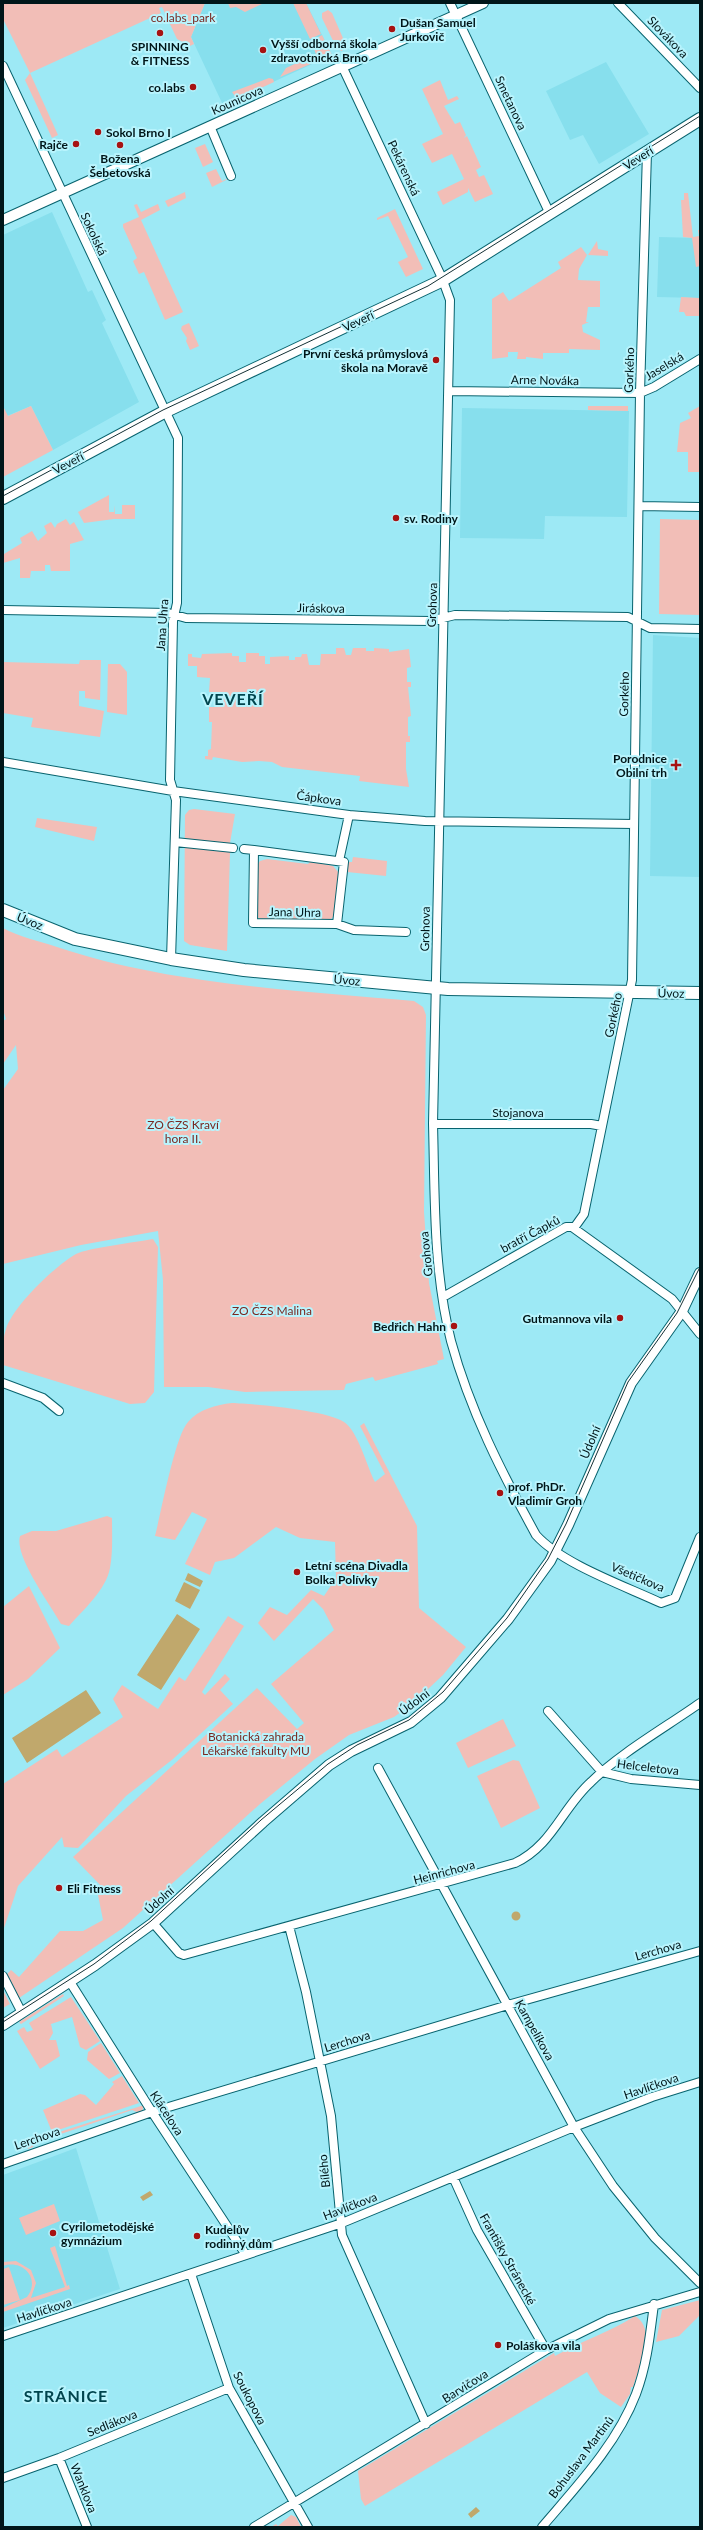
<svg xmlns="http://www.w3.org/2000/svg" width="703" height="2530" font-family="Lato,sans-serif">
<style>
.built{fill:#87dfed}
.green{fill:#f2beb7}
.water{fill:#c0a86c}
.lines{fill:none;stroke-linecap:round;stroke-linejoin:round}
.minor-casing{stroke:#08636e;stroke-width:10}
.tertiary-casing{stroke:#08636e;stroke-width:12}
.secondary-casing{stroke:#08636e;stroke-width:14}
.minor{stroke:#fff;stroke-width:8}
.tertiary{stroke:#fff;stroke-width:10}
.secondary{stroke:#fff;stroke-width:12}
.tram{stroke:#143035;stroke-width:1}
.poi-dot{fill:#a71212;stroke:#b8f4fd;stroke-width:1.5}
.labels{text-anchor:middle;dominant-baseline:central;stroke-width:4;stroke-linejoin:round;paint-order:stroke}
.park-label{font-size:12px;fill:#792922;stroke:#b8f4fd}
.poi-label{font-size:12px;font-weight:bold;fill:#001619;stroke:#b8f4fd;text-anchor:start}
.street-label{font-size:12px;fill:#001619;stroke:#b8f4fd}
.district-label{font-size:16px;font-weight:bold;letter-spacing:1px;fill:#01454e;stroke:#b8f4fd}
</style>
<rect width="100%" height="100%" fill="#9de9f5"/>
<path class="built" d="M205,3H306L332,55L223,105L191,37Z
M606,62L649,134L599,164L583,135L570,140L546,91Z
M52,212L88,292L92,290L106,320L102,323L139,402L53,450L31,406L7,416L3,406V235Z
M659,237L700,238V304L699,298L657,297Z
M462,408L629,411L627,517L545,516L544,539L460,538Z
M653,635L700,638V877L650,876Z
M76,2148L120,2289L3,2328V2175Z"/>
<path class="green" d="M3,3H205L191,37L194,44L190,46L177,39L162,7L159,8L161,13L30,73L3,19Z
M228,3H264L245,12L236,7L230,8Z
M293,3H306L321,34L310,39Z
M328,10L332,13L346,45L342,51L337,49L322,18V13Z
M322,35L332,55L280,77L286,68L316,54L311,41Z
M30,73L58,135L52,138L25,80Z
M269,78L273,79L274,82L237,99L232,92Z
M440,80L448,100L457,96L459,99L444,106L455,124L460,122L466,135L464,138L467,136L481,167L476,170L479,177L484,175L493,194L475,202L468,188V192L443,205L437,192L464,179L452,154L432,163L422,144L443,134L422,89Z
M205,144L213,162L203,167L195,148Z
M216,169L222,181L234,176L212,187L206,173Z
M185,192L186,198L168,207L165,201Z
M684,193H688L693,237L699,236L698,230H700V266L696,267L692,238L683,237L681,200H684Z
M137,204L141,212L158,204L160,210L141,220L183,312L165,320L144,272L139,274L133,261L137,258L123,227V224L139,217L134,205Z
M395,209L423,269L406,277L398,262L408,257L388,216L377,220V218Z
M597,241L598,249L608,251V256L588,255Z
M581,247L587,255L579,269L578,280L600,281V307H588L586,322H589L582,325L583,332L600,340V350L569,349V353H543V359L526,357V359H517L518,352H508V357L492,359V299L503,292L509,301L561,268L558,262Z
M681,297L699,298V316H686L684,312H679Z
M189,323L199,346L190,350L186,341L187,338L181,329L182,326Z
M3,406L8,416L31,406L53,450L3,477Z
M588,406H628V411L588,410Z
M700,406V472H688V452H677L680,423L691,418L688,413Z
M109,495V512H114V505L115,514H122V505H135V519H114L84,523L78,512Z
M66,519L70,525L74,522L84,540L70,544V571H51L50,565H45V571H31L30,578H20V558L3,563V551L4,554L22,543L20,538L32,531L38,541L47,533L44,526L51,522L55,528L57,524Z
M660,519L700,520V615L659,614Z
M336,648H344L346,655H351L353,648H366V651H374V648L389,649V652L409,649L411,667L407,668V682H411V687H408L411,716L408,717V736H410V742H406V769L409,787L359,781L360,776L282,767L272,762L259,761L242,762L213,757L212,760L205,759V756H208V750L211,749L212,722H209V707H221V693L209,692L210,678L197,677V666H188V654H192V657L201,658L202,654L232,653V656H239V662H246V653H259V656H265V664H270V657L289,656V660H295V657H301L302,654H307L309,665H320L321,654H336Z
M80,660H101L100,700L85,698V691H79V706L104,711L100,737L31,727L33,718L3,713V662L79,664Z
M108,664H120L127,672V715L107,712Z
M194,809L235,814L230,843H234L233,853H230L227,951L190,945L184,941L185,815L189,810Z
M37,818L97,827L94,841L35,827Z
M353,857L387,861L386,876L347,872L348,862H352Z
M267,859L308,864L311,861L333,866L339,873L334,916L330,920H262L257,917V865L260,861Z
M3,928C20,937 39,941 57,947C167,984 298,991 414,1001L423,1007L426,1015L424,1212L429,1283L444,1359L437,1361L438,1364L375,1381L373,1377L346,1384L344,1390H342L245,1392L208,1387H164L163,1280L158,1231L81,1245L3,1264V1090L18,1069L16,1045L3,1064V1021L6,1019L3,1010Z
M153,1239L158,1247L154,1392L145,1403L130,1404L3,1365C3,1353 2,1340 6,1329C13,1306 55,1266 76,1254C87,1248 138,1242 153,1239Z
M232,1403C255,1404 326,1410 344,1422C358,1431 367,1467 375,1482L385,1474L360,1426L364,1423L417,1526L419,1608L466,1647L443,1675L411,1705L394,1717L349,1735L315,1759L260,1804L123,1928L19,1998L5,1976L11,1970L19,1977L60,1931H83L103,1920L98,1895L105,1890L73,1857L257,1688L297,1729L304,1723L271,1684L334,1630L323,1609L313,1599L274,1641L258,1623L270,1607L287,1615L311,1590L324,1596L336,1578L335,1542L300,1538L276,1527L234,1558L215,1562L210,1575L185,1564L207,1519L192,1512L175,1540L155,1536C161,1513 175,1436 188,1422C199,1409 216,1405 232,1403Z
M107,1516L112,1518C112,1534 113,1552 110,1568C106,1590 83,1610 69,1626L61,1624C50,1604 14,1556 20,1536L32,1531H56Z
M29,1586L60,1648L28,1679L3,1695V1607Z
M228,1616L244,1626L202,1692L205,1695L225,1674L230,1679L220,1690L233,1704L173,1759L126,1796L78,1848L64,1847L62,1837L18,1886L3,1931V1784L57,1749L62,1757L123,1717L113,1699L122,1685L158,1709L179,1677L185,1681Z
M503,1719L516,1746L468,1768L456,1743Z
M513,1760L519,1761L540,1808L501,1828L477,1776Z
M3,1990L10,2004L3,2008Z
M63,1994L64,1996L21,2024L19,2022Z
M71,1997L100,2041L86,2050L80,2047L72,2017L33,2030L29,2023Z
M51,2024L53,2033L49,2040H56L60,2056L40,2069L17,2031L24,2027L27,2032Z
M101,2043L120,2073L109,2079L87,2060L88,2052Z
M122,2076L139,2103L52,2132L43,2110L80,2094L85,2095L96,2105L114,2084L112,2082Z
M144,2105L142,2111L137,2112L132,2110L34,2143L33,2147L28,2149L27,2146L53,2134Z
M54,2204L60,2221L26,2235L19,2218Z
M55,2246L67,2286L69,2285L70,2289L3,2312V2308L27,2297C41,2279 23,2259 3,2266V2262L16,2261L31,2270L36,2283L31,2298L65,2287L50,2248Z
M9,2267L20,2300L3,2305V2269Z
M700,2300V2315L679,2336L656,2342L662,2310Z
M635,2316C658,2330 639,2367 633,2387H631L630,2394L621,2407L600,2393L587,2372L365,2506L361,2499L358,2471L554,2353L555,2356C581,2341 610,2332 635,2316Z
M291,2515L296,2517L301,2527H271L276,2524L278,2526Z"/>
<path class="water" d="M188,1573L203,1581L200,1587L185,1580Z
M184,1582L200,1590L190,1609L175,1601Z
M177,1614L200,1629L161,1690L137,1675Z
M86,1690L101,1713L27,1763L12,1738Z
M511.5 1916a4.5 4.5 0 1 1 9 0a4.5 4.5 0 1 1-9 0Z
M150,2191L153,2195L143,2201L140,2197Z
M476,2507L480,2511L471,2518L468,2514Z"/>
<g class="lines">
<defs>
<path id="minor" d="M450,3L550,214
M618,3L700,88
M3,66L178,438L177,603L173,621L170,780L176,800L171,959
M342,66L442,278L450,300L433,1124C435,1196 433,1270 451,1341C470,1411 502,1473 536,1535C562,1564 625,1586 661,1603L675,1598L700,1537
M210,126L231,176
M449,391L640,393L654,387L700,359
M639,506L700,507
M3,610L168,613L186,618L431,621L455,615L628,617L650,628L700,629
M3,762L173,791L349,815L425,821L634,824
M175,842L233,848
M244,849L254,850
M339,861L349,815
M337,924L344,862L254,850L253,923L337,924L354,930L406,932
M433,1124H591L602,1126
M574,1228L584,1214L632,980L640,393L647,152
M443,1297L566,1227H572L672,1299L700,1334
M3,1383L43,1398L59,1411
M548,1711L602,1772L631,1779L700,1785
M378,1768L574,2127L613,2186L655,2238L700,2283
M153,1923L179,1953L184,1955L515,1863C552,1846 562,1808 591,1782C619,1754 666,1727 700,1703
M289,1926L306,1992L331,2116L342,2235L426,2424
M3,1976L22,2013
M70,1982L152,2112L246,2255
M3,2164L152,2112L508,2005L700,1951
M453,2177L477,2230L546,2350
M191,2274L229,2388L308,2527
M3,2336L342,2223L574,2127L652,2097L700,2082
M59,2458L87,2527
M3,2478L59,2458L229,2388
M254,2527L546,2350L609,2319L700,2292
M542,2527C576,2487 617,2444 636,2394C647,2365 650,2335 654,2304"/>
<path id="tertiary" d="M3,220L483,3
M3,2025L95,1965L153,1923L263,1822L329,1765L351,1751L411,1722L440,1698L508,1619L550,1561L568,1525L631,1383L682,1311L700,1273"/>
<path id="secondary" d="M3,498L164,412L443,280L700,119
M3,910L75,939L171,959L244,970L448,989L700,993"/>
</defs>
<use href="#minor" class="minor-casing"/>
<use href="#tertiary" class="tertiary-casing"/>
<use href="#secondary" class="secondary-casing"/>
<use href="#minor" class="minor"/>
<use href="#tertiary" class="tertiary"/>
<use href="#secondary" class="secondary"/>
<path class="tram" d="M3,496L163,410L428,286L700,116
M3,2022L94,1964L151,1921L261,1820L328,1764L357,1745L409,1720L443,1692L507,1618L548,1559L566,1524L628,1382L677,1313L700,1267"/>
</g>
<g class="poi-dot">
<circle cx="392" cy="29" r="4"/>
<circle cx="160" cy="33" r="4"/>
<circle cx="263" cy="50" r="4"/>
<circle cx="193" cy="87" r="4"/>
<circle cx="98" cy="132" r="4"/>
<circle cx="76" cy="144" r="4"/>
<circle cx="120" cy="145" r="4"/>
<circle cx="436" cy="360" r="4"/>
<circle cx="396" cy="518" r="4"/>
<path d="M674 759h4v4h4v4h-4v4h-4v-4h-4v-4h4z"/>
<circle cx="620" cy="1318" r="4"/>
<circle cx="454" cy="1326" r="4"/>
<circle cx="500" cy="1493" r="4"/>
<circle cx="297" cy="1572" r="4"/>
<circle cx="59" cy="1888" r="4"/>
<circle cx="53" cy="2233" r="4"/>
<circle cx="197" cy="2236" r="4"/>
<circle cx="498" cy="2345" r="4"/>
</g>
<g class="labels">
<g class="park-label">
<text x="183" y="17">co.labs_park</text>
<text x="183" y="1124">ZO ČZS Kraví<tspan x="183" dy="14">hora II.</tspan></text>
<text x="272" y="1310">ZO ČZS Malina</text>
<text x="256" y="1736">Botanická zahrada<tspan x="256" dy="14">Lékařské fakulty MU</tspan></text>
</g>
<g class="poi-label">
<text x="400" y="22">Dušan Samuel<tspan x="400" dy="14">Jurkovič</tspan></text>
<text x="271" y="43">Vyšší odborná škola<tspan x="271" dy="14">zdravotnická Brno</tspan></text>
<text x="160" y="46" text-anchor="middle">SPINNING<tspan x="160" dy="14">&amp; FITNESS</tspan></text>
<text x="185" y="87" text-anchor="end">co.labs</text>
<text x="106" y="132">Sokol Brno I</text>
<text x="68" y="144" text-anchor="end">Rajče</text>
<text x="120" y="158" text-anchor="middle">Božena<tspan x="120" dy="14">Šebetovská</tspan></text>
<text x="428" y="353" text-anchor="end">První česká průmyslová<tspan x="428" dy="14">škola na Moravě</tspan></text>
<text x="404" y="518">sv. Rodiny</text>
<text x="667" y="758" text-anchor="end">Porodnice<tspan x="667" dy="14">Obilní trh</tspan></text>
<text x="612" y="1318" text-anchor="end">Gutmannova vila</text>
<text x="446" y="1326" text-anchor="end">Bedřich Hahn</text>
<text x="508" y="1486">prof. PhDr.<tspan x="508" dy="14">Vladimír Groh</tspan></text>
<text x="305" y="1565">Letní scéna Divadla<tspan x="305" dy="14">Bolka Polívky</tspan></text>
<text x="67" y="1888">Eli Fitness</text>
<text x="61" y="2226">Cyrilometodějské<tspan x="61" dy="14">gymnázium</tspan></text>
<text x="205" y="2229">Kudelův<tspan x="205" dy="14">rodinný dům</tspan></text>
<text x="506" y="2345">Poláškova vila</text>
</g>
<g class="street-label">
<text transform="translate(668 37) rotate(46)">Slovákova</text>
<text transform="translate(237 100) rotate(-24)">Kounicova</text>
<text transform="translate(511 103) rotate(65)">Smetanova</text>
<text transform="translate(638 158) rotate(-32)">Veveří</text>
<text transform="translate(404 168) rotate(65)">Pekárenská</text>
<text transform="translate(94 234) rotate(65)">Sokolská</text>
<text transform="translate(358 321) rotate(-25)">Veveří</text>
<text transform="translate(664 366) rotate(-31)">Jaselská</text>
<text transform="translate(629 370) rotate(-88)">Gorkého</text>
<text transform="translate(545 380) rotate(1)">Arne Nováka</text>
<text transform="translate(68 463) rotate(-28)">Veveří</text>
<text transform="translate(432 605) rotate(-88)">Grohova</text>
<text transform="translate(321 608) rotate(1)">Jiráskova</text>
<text transform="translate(162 625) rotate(-86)">Jana Uhra</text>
<text transform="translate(624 694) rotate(-89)">Gorkého</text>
<text transform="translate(319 798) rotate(8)">Čápkova</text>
<text transform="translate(295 912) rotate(1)">Jana Uhra</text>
<text transform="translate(30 921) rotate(22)">Úvoz</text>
<text transform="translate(425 929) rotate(-89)">Grohova</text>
<text transform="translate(347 980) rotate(5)">Úvoz</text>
<text transform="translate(671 993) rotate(1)">Úvoz</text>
<text transform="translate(613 1015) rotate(-78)">Gorkého</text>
<text x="518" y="1112">Stojanova</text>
<text transform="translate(530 1234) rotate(-28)">bratří Čapků</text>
<text transform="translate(426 1254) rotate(-96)">Grohova</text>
<text transform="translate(590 1442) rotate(-67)">Údolní</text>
<text transform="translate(638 1577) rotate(23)">Všetičkova</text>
<text transform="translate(414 1702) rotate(-37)">Údolní</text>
<text transform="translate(648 1767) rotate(7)">Helceletova</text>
<text transform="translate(444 1872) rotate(-15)">Heinrichova</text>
<text transform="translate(159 1900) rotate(-42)">Údolní</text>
<text transform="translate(658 1950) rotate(-16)">Lerchova</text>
<text transform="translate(535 2030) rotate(61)">Kampelíkova</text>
<text transform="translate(347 2041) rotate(-17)">Lerchova</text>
<text transform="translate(651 2086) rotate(-19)">Havlíčkova</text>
<text transform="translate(167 2113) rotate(57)">Klácelova</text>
<text transform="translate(37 2138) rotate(-19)">Lerchova</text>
<text transform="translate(324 2171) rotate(-96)">Bílého</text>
<text transform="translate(350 2206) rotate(-21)">Havlíčkova</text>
<text transform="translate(508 2259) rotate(61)">Františky Stránecké</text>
<text transform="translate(44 2310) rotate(-18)">Havlíčkova</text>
<text transform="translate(465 2386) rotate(-32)">Barvičova</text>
<text transform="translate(250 2398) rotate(63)">Soukopova</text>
<text transform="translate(112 2423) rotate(-22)">Sedlákova</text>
<text transform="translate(581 2457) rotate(-53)">Bohuslava Martinů</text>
<text transform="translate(84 2488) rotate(68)">Wanklova</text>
</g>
<g class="district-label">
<text x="233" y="698">VEVEŘÍ</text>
<text x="66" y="2395">STRÁNICE</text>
</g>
</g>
<rect width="703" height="2530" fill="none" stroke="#001619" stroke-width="8"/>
</svg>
